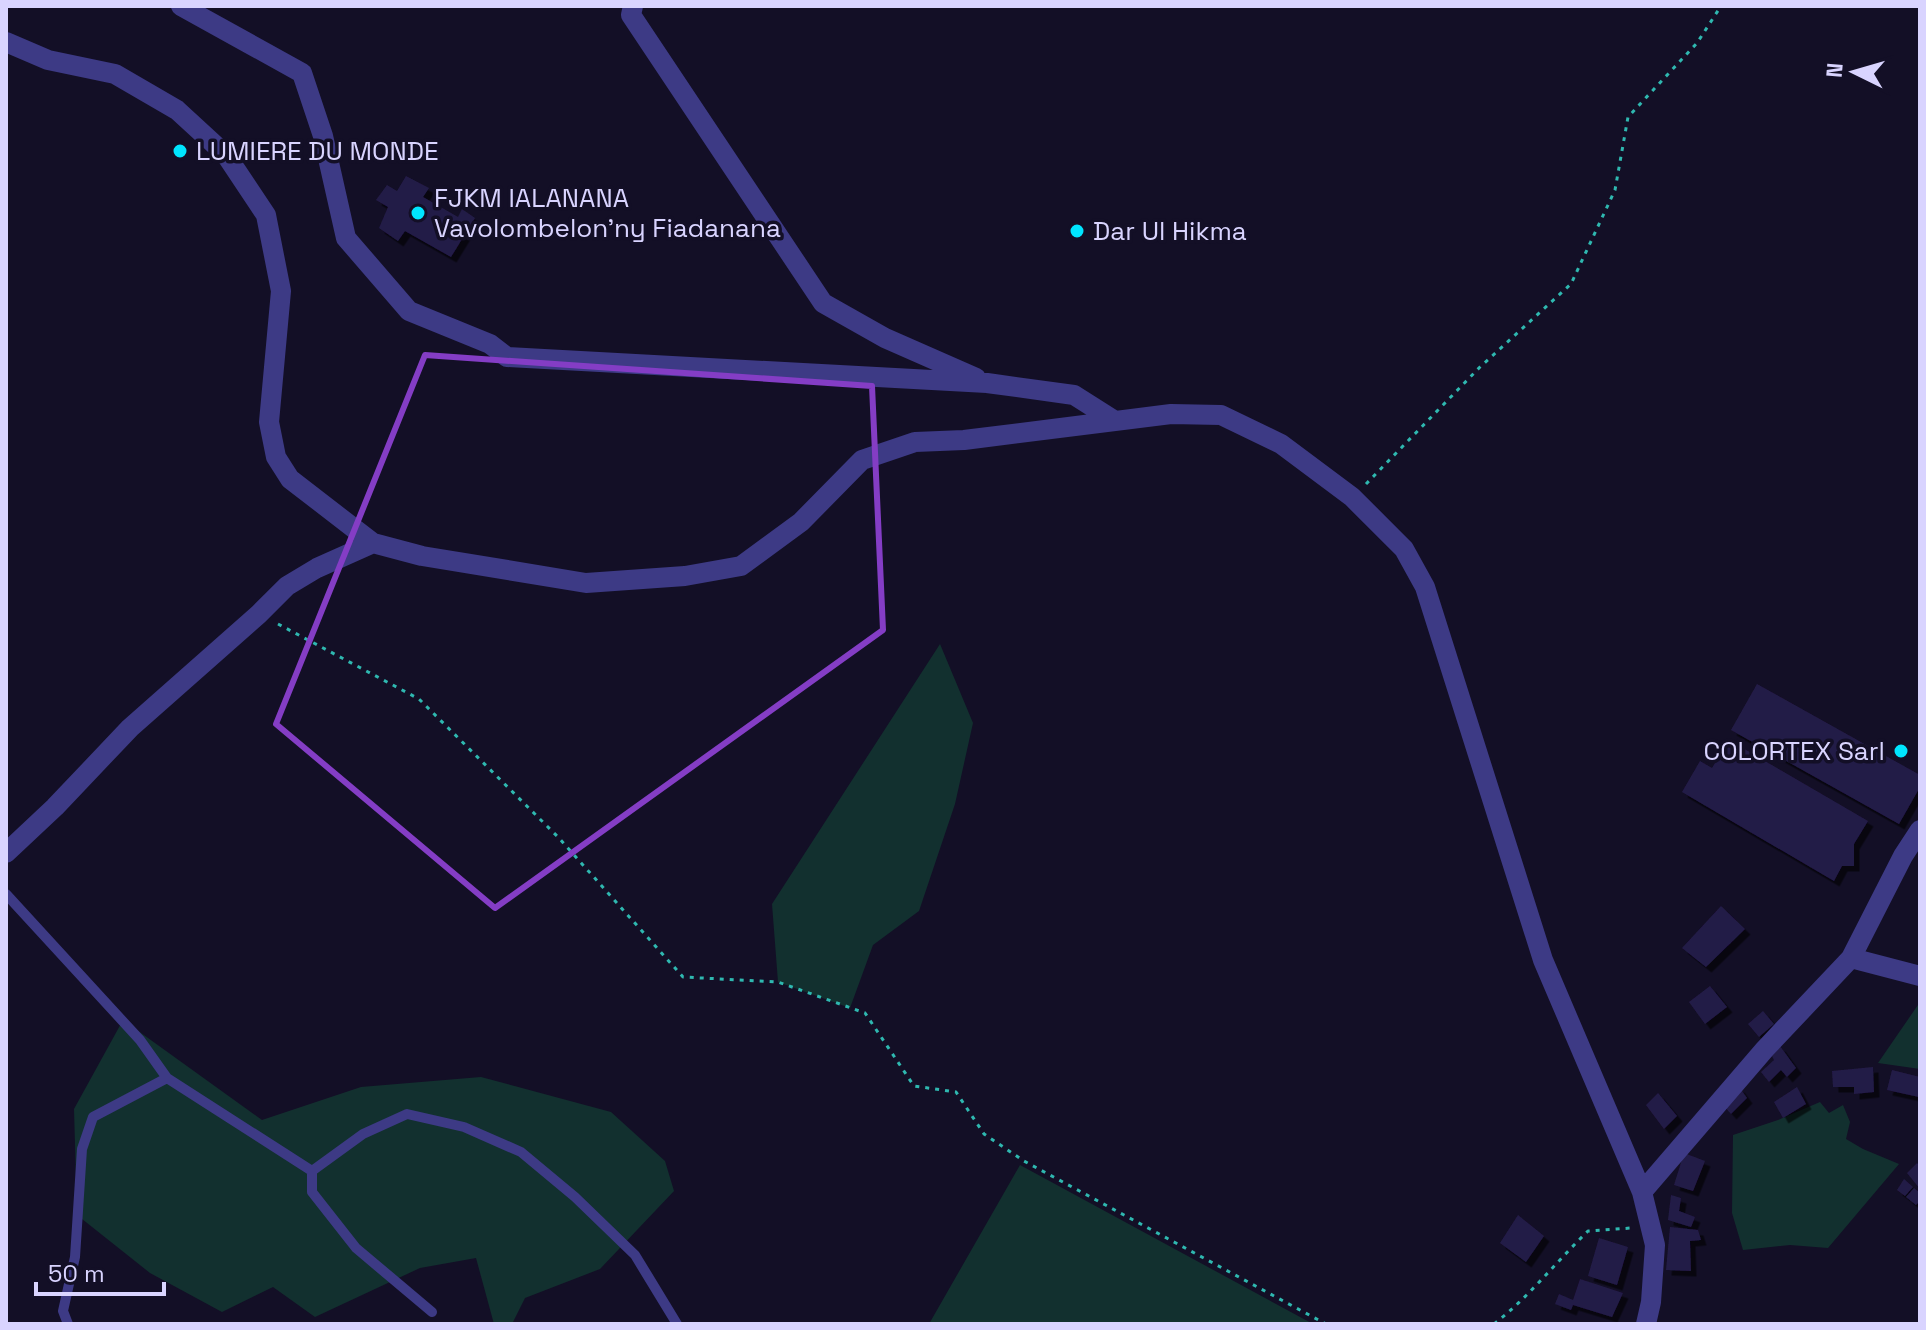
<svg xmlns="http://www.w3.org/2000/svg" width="1926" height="1330" font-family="'Space Grotesk',sans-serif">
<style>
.green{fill:#12302f}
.building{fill:#241b47;filter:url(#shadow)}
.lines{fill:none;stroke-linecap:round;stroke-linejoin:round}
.path{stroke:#2fb8b0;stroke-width:3;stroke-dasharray:4 6;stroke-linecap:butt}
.lane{stroke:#3d3a85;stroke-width:10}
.street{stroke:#3d3a85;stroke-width:20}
.marked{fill:none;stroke:#843dc5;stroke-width:6;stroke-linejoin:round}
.poi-dot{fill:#00e5ff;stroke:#130f26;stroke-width:3}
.labels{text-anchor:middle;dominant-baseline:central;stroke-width:7;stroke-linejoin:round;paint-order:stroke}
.poi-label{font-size:26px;fill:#d9d4ff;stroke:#130f26;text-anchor:start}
</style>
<defs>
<filter id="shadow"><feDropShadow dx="5.5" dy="5.5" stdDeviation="0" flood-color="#0009"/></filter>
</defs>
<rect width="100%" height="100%" fill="#130f26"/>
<path class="green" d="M940,644L973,723L955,804L919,911L873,945L850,1008L778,982L772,904Z
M1920,1002V1069L1878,1063Z
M123,1020L262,1120L361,1087L481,1077L611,1112L665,1161L674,1191L600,1269L525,1298L512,1324H494L476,1258L420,1268L315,1317L273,1287L222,1312L150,1273L77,1215L74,1109Z
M1820,1102L1829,1113L1843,1105L1850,1122L1846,1139L1863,1149L1899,1164L1828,1248L1790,1245L1743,1250L1732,1213L1733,1135L1778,1120Z
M1020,1165L1313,1324H929Z"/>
<path class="building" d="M406,176L429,188L423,197L458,217L462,209L475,218L451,257L405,231L398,241L379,228L388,207L376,200L387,185L397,191Z
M1757,684L1920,775V787L1899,824L1731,730Z
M1729,740L1868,821L1854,844V866H1842L1834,881L1682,792L1700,761L1712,768Z
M1721,906L1745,929L1706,967L1682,948Z
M1710,986L1727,1007L1705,1024L1689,1002Z
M1763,1011L1774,1024L1759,1037L1748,1024Z
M1780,1046L1796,1068L1787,1077L1781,1070L1769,1082L1761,1072L1774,1060L1771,1054Z
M1873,1067L1874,1092L1854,1094V1087H1833L1832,1071Z
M1892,1070L1920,1077L1919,1097L1887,1090Z
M1739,1087L1747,1098L1731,1114L1723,1105Z
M1797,1087L1806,1104L1783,1118L1774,1102Z
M1658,1093L1677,1116L1664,1129L1646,1105Z
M1684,1153L1705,1161L1693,1191L1674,1185Z
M1917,1163L1920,1166V1189L1907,1173Z
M1904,1179L1913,1187L1905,1196L1897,1190Z
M1914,1188L1920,1193V1201L1916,1205L1906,1197Z
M1671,1195L1681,1198L1679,1211L1695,1217L1691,1227L1668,1220Z
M1518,1215L1544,1236L1526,1262L1500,1243Z
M1670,1227L1698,1230L1701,1240L1690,1241L1691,1271L1666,1270Z
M1599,1238L1628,1247L1617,1285L1588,1276Z
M1580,1279L1623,1293L1612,1317L1573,1305L1571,1310L1555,1304L1559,1294L1573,1300Z"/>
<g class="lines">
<path class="path" d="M1366,484L1480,367L1571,284L1615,190L1628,117L1697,43L1721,6
M278,624L419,699L558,837L683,977L778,982L865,1013L914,1086L956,1092L984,1134L1024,1161L1326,1324
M1494,1324C1529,1297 1556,1262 1588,1231L1631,1228"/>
<path class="lane" d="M6,894L140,1040L167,1078L312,1171V1192L356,1248L432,1312
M312,1171L363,1134L407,1114L464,1127L521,1152L575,1197L635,1255L677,1324
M68,1324L63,1311L75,1257L82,1149L93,1117L167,1078"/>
<path class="street" d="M181,6L302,73L323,136L346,238L409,311L490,344L507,357L987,383L1074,395L1115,421
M633,6L631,15L823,303L885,338L976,378
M6,42L48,60L115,74L177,110L226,155L266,215L281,291L269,422L276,457L290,479L373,543L422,556L586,583L685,576L741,566L801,522L862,460L915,442L964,440L1171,414L1221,415L1281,444L1352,497L1404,549L1425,587L1543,960L1642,1192L1655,1245L1651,1302L1646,1324
M6,853L55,807L130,728L259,614L287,586L317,568L373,543
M1851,958L1920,976
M1642,1192L1765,1049L1851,958L1903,856L1920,830"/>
</g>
<path class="marked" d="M425,355L872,386L883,630L495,908L276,724Z"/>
<g class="poi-dot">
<circle cx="180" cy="151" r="8"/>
<circle cx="418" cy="213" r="8"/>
<circle cx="1077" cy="231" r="8"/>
<circle cx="1901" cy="751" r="8"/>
</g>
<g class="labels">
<g class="poi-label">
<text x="196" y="151">LUMIERE DU MONDE</text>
<text x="434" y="198">FJKM IALANANA<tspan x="434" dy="30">Vavolombelon'ny Fiadanana</tspan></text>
<text x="1093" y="231">Dar Ul Hikma</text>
<text x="1885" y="751" text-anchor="end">COLORTEX Sarl</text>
</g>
</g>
<rect width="1926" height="1330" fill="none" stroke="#d9d4ff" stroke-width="16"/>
<g transform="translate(1854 72) rotate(275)" stroke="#130f26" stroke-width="6" paint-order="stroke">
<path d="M0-6L14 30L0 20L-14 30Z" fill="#d9d4ff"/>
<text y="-12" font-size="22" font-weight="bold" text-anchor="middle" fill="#d9d4ff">N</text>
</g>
<path d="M36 1282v12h128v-12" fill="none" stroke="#d9d4ff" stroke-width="4"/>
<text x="48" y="1282" font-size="24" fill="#d9d4ff" stroke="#130f26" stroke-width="6" paint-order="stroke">50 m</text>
</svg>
